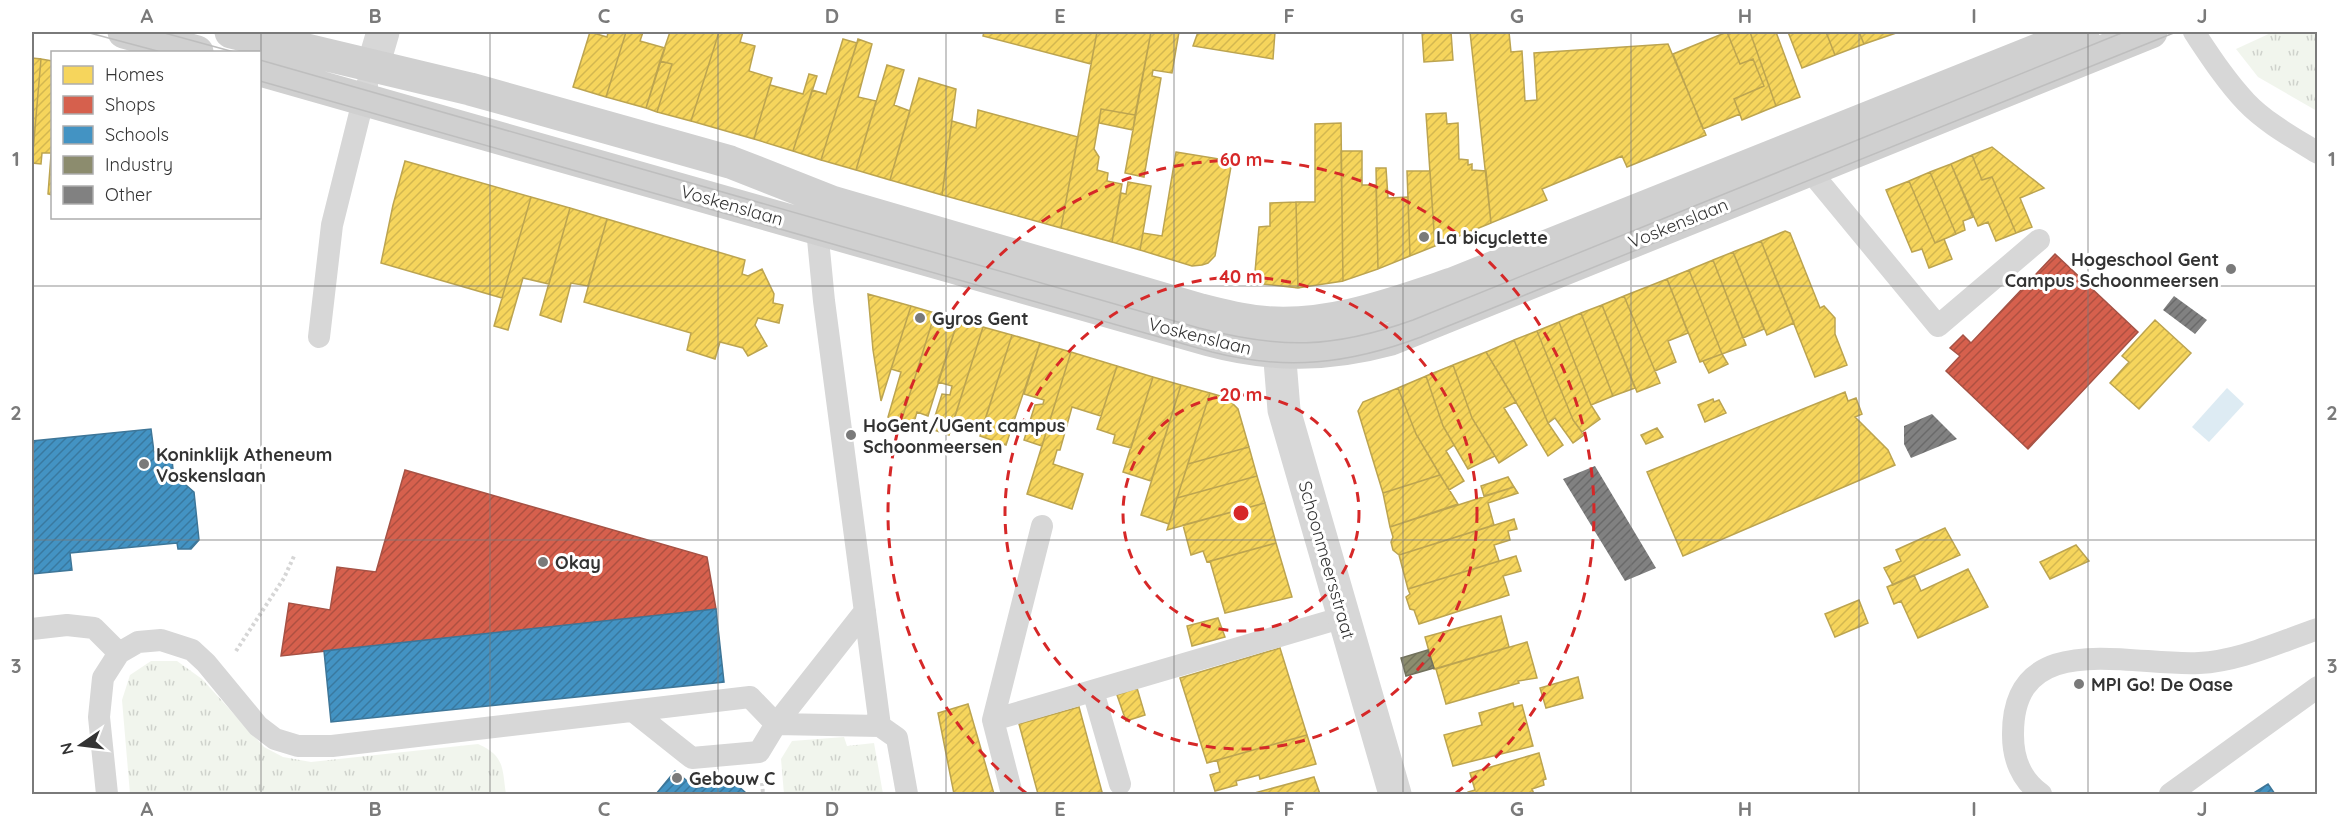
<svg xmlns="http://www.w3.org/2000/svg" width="2349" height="826" font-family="Quicksand,sans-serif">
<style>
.grass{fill:url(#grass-tufts)}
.water{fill:#ddebf3}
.homes{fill:url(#homes-hatch);stroke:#bca450;stroke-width:1.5}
.shops{fill:url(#shops-hatch);stroke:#a55245;stroke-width:1.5}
.schools{fill:url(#schools-hatch);stroke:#3e7698;stroke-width:1.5}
.industry{fill:url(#industry-hatch);stroke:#71715c;stroke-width:1.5}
.building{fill:url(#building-hatch)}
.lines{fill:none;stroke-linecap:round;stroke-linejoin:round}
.path{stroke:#d6d6d6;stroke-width:4;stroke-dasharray:3 3;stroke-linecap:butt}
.lane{stroke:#d7d7d7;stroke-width:22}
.street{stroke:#d7d7d7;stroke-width:33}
.secondary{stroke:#d0d0d0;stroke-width:33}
.tram{stroke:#bebebe;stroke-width:1.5}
.grid{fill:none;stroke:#7a7a7a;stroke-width:1.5;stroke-opacity:0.55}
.ring{fill:none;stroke:#d62828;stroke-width:3;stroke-dasharray:10 8}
.poi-dot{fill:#7a7a7a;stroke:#fff;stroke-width:2}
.labels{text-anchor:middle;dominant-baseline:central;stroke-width:6;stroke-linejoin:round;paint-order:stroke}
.street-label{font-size:18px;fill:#333;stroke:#fff}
.poi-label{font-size:18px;font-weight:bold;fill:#333;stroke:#fff;text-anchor:start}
.centre{fill:#d62828;stroke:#fff;stroke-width:3}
.ring-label{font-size:18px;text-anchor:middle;font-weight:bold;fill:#d62828;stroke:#fff;stroke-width:6;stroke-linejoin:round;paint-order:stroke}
.neatline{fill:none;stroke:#7a7a7a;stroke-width:2}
.grid-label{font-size:20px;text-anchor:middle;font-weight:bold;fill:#7a7a7a}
</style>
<defs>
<pattern id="grass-tufts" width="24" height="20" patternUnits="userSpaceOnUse" patternTransform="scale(1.5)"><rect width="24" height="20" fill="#f1f5ed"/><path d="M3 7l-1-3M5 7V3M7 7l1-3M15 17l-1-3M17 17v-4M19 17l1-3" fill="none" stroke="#cfd2cc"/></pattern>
<pattern id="homes-hatch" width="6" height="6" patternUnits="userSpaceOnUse" patternTransform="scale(1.5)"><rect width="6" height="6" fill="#f6d55c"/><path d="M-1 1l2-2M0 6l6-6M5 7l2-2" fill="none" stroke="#d3b750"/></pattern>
<pattern id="shops-hatch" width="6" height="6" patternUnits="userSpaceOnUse" patternTransform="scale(1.5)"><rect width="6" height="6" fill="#d6604d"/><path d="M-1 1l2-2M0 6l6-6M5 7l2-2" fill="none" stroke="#ae5041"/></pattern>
<pattern id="schools-hatch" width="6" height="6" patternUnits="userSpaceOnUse" patternTransform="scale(1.5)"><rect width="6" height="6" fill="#4393c3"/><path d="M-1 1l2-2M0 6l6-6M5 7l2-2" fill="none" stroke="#39799f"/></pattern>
<pattern id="industry-hatch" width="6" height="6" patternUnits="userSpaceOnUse" patternTransform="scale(1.5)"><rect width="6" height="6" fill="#8c8c6e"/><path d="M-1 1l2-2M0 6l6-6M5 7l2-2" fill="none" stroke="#73735b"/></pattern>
<pattern id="building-hatch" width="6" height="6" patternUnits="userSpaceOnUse" patternTransform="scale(1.5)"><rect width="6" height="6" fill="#818181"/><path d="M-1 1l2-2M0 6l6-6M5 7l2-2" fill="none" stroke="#6a6a6a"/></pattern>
</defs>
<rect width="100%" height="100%" fill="#fff"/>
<path class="grass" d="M2273,32H2317V111L2258,77L2236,49Z
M151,661H177L202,679L264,747L283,757L311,762L478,744C505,756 502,768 506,794H130L122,700L130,675Z
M844,737L847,746L874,743L883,794H784L781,759L792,741Z"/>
<path class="water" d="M2227,388L2244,404L2209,442L2192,427Z"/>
<path class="homes" d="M590,32L607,37L608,33L603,32H626L606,97L573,87Z
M626,32H643L640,41L665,48L646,108L606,97Z
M670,32H719L691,121L657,112L672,64L660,61Z
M719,32H743L740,42L755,46L749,71L772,78L754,139L691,121Z
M984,32H1097L1091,64L983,36Z
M1097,32H1151L1135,115L1101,109L1094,149L1099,157L1097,170L1108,173L1107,181L1122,184L1112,242L1061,228Z
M1151,32H1179L1172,73L1153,70L1152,76L1161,78L1144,177L1125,173Z
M1198,32H1275L1273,59L1193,46Z
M1422,32H1451L1453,60L1424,62Z
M1470,32H1509L1511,52L1522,51L1525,101L1537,100L1534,53L1668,44L1706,135L1627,167L1622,156L1542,189L1547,200L1491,223Z
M1727,32H1750L1776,106L1742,120L1734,99L1764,86L1753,59L1740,64Z
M1727,32L1740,64L1753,59L1764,86L1734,99L1740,114L1703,129L1673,54Z
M1750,32H1776L1800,97L1776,106Z
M1788,32H1826L1835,55L1802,68Z
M1826,32H1859L1864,44L1835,55Z
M1859,32H1899L1864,44Z
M843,39L857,43L821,160L793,151L812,90L826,94Z
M858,39L872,44L858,97L876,101L856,170L821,160Z
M32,58L41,59L32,163Z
M41,59L52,61V153H42L41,164L32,163Z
M660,61L672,64L657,112L646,108Z
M887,65L904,70L894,105L910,111L890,180L856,170Z
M809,74L817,76L793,151L754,139L770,85L803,94Z
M919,78L956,89L942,195L890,180Z
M1101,109L1135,115L1133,130L1099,123Z
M978,110L1078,137L1061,228L942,195L952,121L976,128Z
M1446,113L1447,124L1458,123L1459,159L1468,160V165L1472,164V170L1486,171L1491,223L1435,246L1426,114Z
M1341,123L1343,281L1298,288L1296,202H1315V124Z
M52,142V195L48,194Z
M1992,147L2044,188L2020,198L2032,227L2016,233L1992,177L1982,180L1972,155Z
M1341,151H1362V185H1376L1378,269L1343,281Z
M1176,152L1232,161L1215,256L1208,263L1202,265L1192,266L1140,250L1143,233L1162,236Z
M1972,155L1982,180L1992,177L2016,233L1996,241L1988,222L1978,226L1951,164Z
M405,161L531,197L502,298L381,263L393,205Z
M1951,164L1973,217L1963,221L1965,230L1956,234L1930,172Z
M1376,168H1386L1388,198L1408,197L1410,256L1378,269Z
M1407,171H1430L1435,246L1410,256Z
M1930,172L1956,234L1935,243L1909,181Z
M1909,181L1935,243L1944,239L1952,259L1929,268L1922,249L1912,252L1886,190Z
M1128,182L1151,186L1140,250L1112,242L1121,193L1126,194Z
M531,197L570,208L549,284L523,278L508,330L494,326Z
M1296,202L1298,288L1254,283L1259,227L1270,226V203Z
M570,208L607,219L588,286L571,283L561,322L540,315Z
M607,219L745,260L742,274L748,276L762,269L774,294L773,303L783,305L779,323L758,318L755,325L767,346L748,356L743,348L720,342L715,359L687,350L691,333L584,302Z
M1785,231L1790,233L1820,308L1824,306L1835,318V334L1847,365L1815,377L1761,241Z
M1761,241L1794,323L1767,335L1733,252Z
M1733,252L1764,329L1743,338L1713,260Z
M1713,260L1746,345L1722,354L1689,270Z
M1689,270L1722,354L1700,362L1667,279Z
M1667,279L1688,333L1668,341L1676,362L1655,371L1624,296Z
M868,294L911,306L881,401L873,350Z
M1624,296L1660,383L1637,392L1602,305Z
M1602,305L1635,388L1613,396L1581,313Z
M911,306L935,313L901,422L888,417L901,372L891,369Z
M935,313L958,320L928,416L917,412L913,426L901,422Z
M1581,313L1613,396L1591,405L1559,322Z
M958,320L983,327L949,435L931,429L942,394L950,395L952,386L938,382Z
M2155,320L2191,353L2139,409L2110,383L2129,362L2122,356Z
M1559,322L1591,405L1600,419L1582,432L1573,420L1537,331Z
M983,327L1012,335L981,432L953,423Z
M1537,331L1573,420L1584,435L1573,443L1555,418L1548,423L1514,340Z
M1012,335L1040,343L1006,445L980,436Z
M1514,340L1548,423L1563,445L1548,456L1486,352Z
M1040,343L1071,352L1042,446L1024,440L1035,405L1043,404L1044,400L1024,394Z
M1071,352L1117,366L1101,416L1072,407L1060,450H1057L1053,464L1083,474L1072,509L1027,494Z
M1486,352L1516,402L1504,408L1527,445L1499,463L1472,418L1453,365Z
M1722,354L1728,364L1709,373L1703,361Z
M1453,365L1472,418L1495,456L1468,469L1443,426L1426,376Z
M1117,366L1153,377L1131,448L1113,443L1115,435L1097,429Z
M1426,376L1443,426L1454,445L1446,451L1464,481L1449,490L1416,434L1398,388Z
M1153,377L1181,385L1151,481L1123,472Z
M1181,385L1210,393L1169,524L1141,515Z
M1398,388L1416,434L1440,475L1383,493L1358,411L1363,402Z
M1845,392L1848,401L1856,398L1862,414L1855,417L1888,450L1895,465L1683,556L1647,472Z
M1210,393L1227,398L1238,409L1249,447L1188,464Z
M1713,399L1714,402L1719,400L1726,413L1705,422L1698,405Z
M1657,428L1663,437L1646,444L1641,435Z
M1249,447L1257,476L1177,498L1188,464Z
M1440,475L1458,504L1390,527L1383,493Z
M1257,476L1265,503L1167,530L1177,498Z
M1508,477L1514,487L1484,496L1481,486Z
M1514,487L1518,493L1488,503L1494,525L1399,555L1393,550L1391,542L1393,537L1390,527Z
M1265,503L1276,543L1207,562L1203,551L1191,555L1183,525Z
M1514,519L1517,529L1508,531L1510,540L1494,545L1499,561L1408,589L1399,555Z
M1945,528L1960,555L1893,585L1884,568L1901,561L1896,550Z
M1276,543L1292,597L1225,613L1210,561Z
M2076,545L2089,561L2050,579L2040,562Z
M1516,556L1521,571L1503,576L1509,595L1419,624L1414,610L1410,609L1406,597L1410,594L1408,589Z
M1968,569L1988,607L1918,638L1901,601L1894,604L1887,587L1914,575L1921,591Z
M1859,600L1868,623L1835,637L1825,614Z
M1501,616L1509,647L1434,669L1425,637Z
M1218,618L1225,637L1192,646L1187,626Z
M1527,642L1537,678L1518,681L1519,683L1446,704L1436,669Z
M1280,648L1307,735L1207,763L1180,678Z
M1578,677L1583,698L1546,708L1540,688Z
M1137,688L1145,715L1126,721L1117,695Z
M1513,703L1514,707L1522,705L1533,746L1453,766L1444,735L1482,725L1479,713Z
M968,704L994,794H954L938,713Z
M1079,707L1102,792L1091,794H1038L1019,724Z
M1307,735L1316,764L1260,779L1259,775L1236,781L1237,785L1215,791L1210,775L1220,772L1217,760Z
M1539,753L1546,779L1543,780L1544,785L1532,789L1534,794H1468V792L1475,790L1470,773Z
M1314,777L1320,794H1251Z"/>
<path class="shops" d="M2055,254L2138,332L2028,449L1946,371L1960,356L1950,348L1963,335L1971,343Z
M405,470L707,557L716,609L281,656L289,603L330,610L337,567L376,572Z"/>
<path class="schools" d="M151,429L154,452L171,450L174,479H179L194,492L199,540L191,549H178L177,543L70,553L72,570L32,574V441Z
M716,609L724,682L331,722L324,651Z
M675,771L696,788L736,784L746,793L656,794Z
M2268,784L2275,794H2252Z"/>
<path class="industry" d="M1428,650L1434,668L1406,676L1401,658Z"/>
<path class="building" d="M2174,296L2207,320L2195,334L2163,310Z
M1932,414L1957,439L1911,458L1904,444V426Z
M1595,466L1656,568L1625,581L1563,479Z"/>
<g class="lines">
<path class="path" d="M236,651L284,578L295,554
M762,783L763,794"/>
<path class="lane" d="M2194,32C2210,56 2226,81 2246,102C2266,123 2294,138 2318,153
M1801,160L1938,326L2039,240
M817,229L824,301L880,726L897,738L907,794
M319,337L332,225L367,85
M32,629L67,625L94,628L119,653
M1093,691L1120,784
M634,712L692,758L759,752L776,724L865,611
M993,720L1042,526
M107,794L99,717L103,678L119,653L138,642L161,640L192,650L206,663L258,726L275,739L298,746H332L750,697L776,724L880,726
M1012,794L993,720L1344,617
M2041,794C2021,780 2013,758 2013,735C2012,626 2132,667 2199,663C2240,661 2279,642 2318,629
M2170,794L2318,687"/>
<path class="street" d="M373,66L383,32
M1277,324L1284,410L1395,794"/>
<path class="secondary" d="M124,32L197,52
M231,32L470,89L730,162L832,202L1201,310C1220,315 1240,320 1260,322C1326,329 1390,305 1452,284L2083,32
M260,70L1209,340C1272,357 1328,356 1391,339L2151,32"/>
<path class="tram" d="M86,32L161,52
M161,32L234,52
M260,60L1199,328C1281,349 1332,349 1413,320L2124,32
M260,81L1212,352C1286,371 1349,364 1421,337L2176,32"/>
</g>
<path class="grid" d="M261,32V794M490,32V794M718,32V794M946,32V794M1174,32V794M1403,32V794M1631,32V794M1859,32V794M2088,32V794M32,286H2318M32,540H2318"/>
<g class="ring">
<circle cx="1241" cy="513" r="118"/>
<circle cx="1241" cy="513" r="236"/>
<path d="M1026 793A353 353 0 1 1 1456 793"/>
</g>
<g class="poi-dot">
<circle cx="1424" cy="237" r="6"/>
<circle cx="2231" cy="269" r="6"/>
<circle cx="920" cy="318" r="6"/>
<circle cx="851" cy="435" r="6"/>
<circle cx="144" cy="464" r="6"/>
<circle cx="543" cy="562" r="6"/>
<circle cx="2079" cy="684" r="6"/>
<circle cx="677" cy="778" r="6"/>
</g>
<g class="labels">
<g class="street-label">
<text transform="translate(732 205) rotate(16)">Voskenslaan</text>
<text transform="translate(1678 223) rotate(-22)">Voskenslaan</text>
<text transform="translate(1200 336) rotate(14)">Voskenslaan</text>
<text transform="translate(1327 560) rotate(74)">Schoonmeersstraat</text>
</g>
<g class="poi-label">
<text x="1436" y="237">La bicyclette</text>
<text x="2219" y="259" text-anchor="end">Hogeschool Gent<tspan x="2219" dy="21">Campus Schoonmeersen</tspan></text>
<text x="932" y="318">Gyros Gent</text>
<text x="863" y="425">HoGent/UGent campus<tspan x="863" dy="21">Schoonmeersen</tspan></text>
<text x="156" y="454">Koninklijk Atheneum<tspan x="156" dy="21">Voskenslaan</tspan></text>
<text x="555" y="562">Okay</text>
<text x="2091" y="684">MPI Go! De Oase</text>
<text x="689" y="778">Gebouw C</text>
</g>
</g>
<circle cx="1241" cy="513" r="9" class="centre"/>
<g class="ring-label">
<text x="1241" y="166">60 m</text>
<text x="1241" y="283">40 m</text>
<text x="1241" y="401">20 m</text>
</g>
<rect width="2349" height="826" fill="none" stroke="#ffffff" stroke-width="66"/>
<rect x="51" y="51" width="210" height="168" fill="#ffffff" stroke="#adadad" stroke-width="1.5"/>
<rect x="63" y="66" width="30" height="18" fill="#f6d55c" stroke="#adadad" stroke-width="1.5"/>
<text x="105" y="81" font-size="18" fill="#333333">Homes</text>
<rect x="63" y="96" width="30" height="18" fill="#d6604d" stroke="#adadad" stroke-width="1.5"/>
<text x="105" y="111" font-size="18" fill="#333333">Shops</text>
<rect x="63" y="126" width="30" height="18" fill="#4393c3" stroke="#adadad" stroke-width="1.5"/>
<text x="105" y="141" font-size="18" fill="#333333">Schools</text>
<rect x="63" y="156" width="30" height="18" fill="#8c8c6e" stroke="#adadad" stroke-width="1.5"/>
<text x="105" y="171" font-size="18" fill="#333333">Industry</text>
<rect x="63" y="186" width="30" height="18" fill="#818181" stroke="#adadad" stroke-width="1.5"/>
<text x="105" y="201" font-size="18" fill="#333333">Other</text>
<g transform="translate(81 745) rotate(256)" stroke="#ffffff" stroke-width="4.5" paint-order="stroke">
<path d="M0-4.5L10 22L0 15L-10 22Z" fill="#333333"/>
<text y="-9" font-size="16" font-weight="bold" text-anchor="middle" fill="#333333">N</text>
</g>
<rect x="33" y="33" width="2283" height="760" class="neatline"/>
<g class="grid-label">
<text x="147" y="23">A</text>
<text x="375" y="23">B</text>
<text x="604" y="23">C</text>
<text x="832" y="23">D</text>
<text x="1060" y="23">E</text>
<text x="1289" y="23">F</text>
<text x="1517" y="23">G</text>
<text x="1745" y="23">H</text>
<text x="1974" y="23">I</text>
<text x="2202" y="23">J</text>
<text x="16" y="166">1</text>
<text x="2332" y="166">1</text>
<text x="16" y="420">2</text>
<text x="2332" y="420">2</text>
<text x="16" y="673">3</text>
<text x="2332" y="673">3</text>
<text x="147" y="816">A</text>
<text x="375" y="816">B</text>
<text x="604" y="816">C</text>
<text x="832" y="816">D</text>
<text x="1060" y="816">E</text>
<text x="1289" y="816">F</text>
<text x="1517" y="816">G</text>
<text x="1745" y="816">H</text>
<text x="1974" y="816">I</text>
<text x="2202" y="816">J</text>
</g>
</svg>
